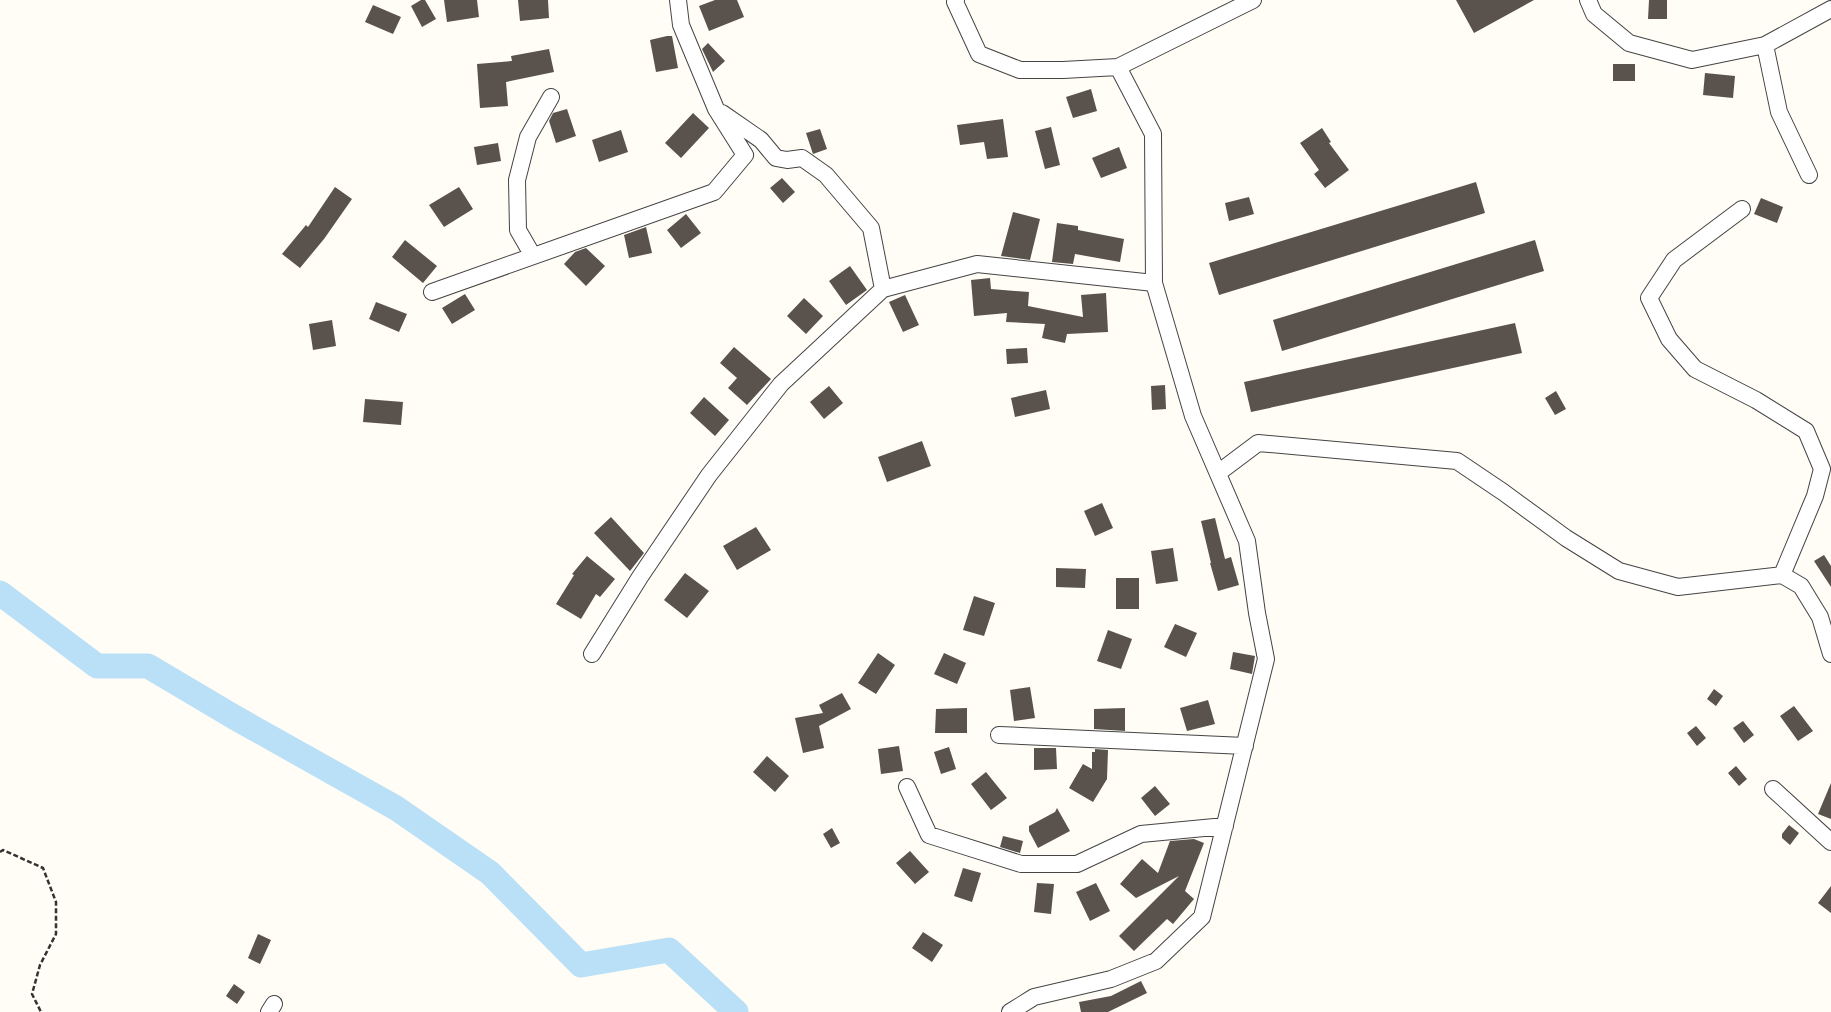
<svg xmlns="http://www.w3.org/2000/svg" width="1831" height="1012" font-family="Georgia,serif">
<style>
.lines{fill:none;stroke-linecap:round;stroke-linejoin:round}
.river{stroke:#b9e0f7;stroke-width:25}
.building{fill:#5a524d}
.minor-casing{stroke:#444;stroke-width:18}
.path{stroke:#333;stroke-width:2.5;stroke-dasharray:5 2.5;stroke-linecap:butt}
.minor{stroke:#fff;stroke-width:16}
</style>
<rect width="100%" height="100%" fill="#fffdf5"/>
<g class="lines">
<path class="river" d="M0,593L97,666H148L234,717L396,808L490,873L581,965L669,950L736,1012"/>
</g>
<path class="building" d="M421,0H425L436,19L422,27L411,6Z
M444,0H477L479,17L447,22Z
M518,0H548L549,18L520,21Z
M715,0H737L744,17L709,31L699,6Z
M1456,0H1534L1474,33Z
M1649,0H1667V19H1648Z
M373,5L401,17L393,34L365,22Z
M667,36H672L678,68L656,72L650,40Z
M708,43L725,61L713,72L702,49Z
M549,49L554,72L506,82L508,106L480,108L477,64L512,61L511,56Z
M1613,64H1635V81H1613Z
M1705,73L1735,76L1733,98L1703,95Z
M1091,89L1097,111L1073,118L1066,97Z
M567,109L576,136L556,143L549,121L553,113Z
M693,113L709,128L681,158L665,143Z
M1003,119L1008,157L987,159L984,142L960,145L957,125Z
M1051,127L1060,165L1045,169L1035,131Z
M1322,128L1331,142L1329,143L1349,170L1325,188L1314,174L1319,170L1300,143Z
M820,129L827,149L813,154L806,133Z
M621,130L628,152L599,162L592,140Z
M498,143L501,161L477,165L474,147Z
M1119,147L1127,168L1101,178L1092,158Z
M782,178L795,192L783,203L770,188Z
M1476,182L1485,213L1219,295L1209,263Z
M335,187L352,199L324,239L300,268L282,254L306,225L308,227Z
M459,187L473,209L444,227L429,205Z
M1249,197L1254,214L1229,221L1225,203Z
M1761,198L1783,207L1777,223L1754,214Z
M1013,212L1040,219L1030,260L1001,256Z
M686,214L701,233L681,248L667,230Z
M1057,223L1078,226V230L1124,239L1120,262L1075,254L1073,264L1052,262Z
M646,227L652,253L629,258L624,235Z
M405,240L437,266L423,283L392,257Z
M1535,240L1544,271L1282,351L1273,320Z
M586,248L605,266L586,286L564,264L575,252Z
M850,266L867,290L846,305L829,281Z
M990,278L991,289L1029,292L1028,306L1083,317L1081,295L1106,293L1108,332L1067,334L1065,343L1042,338L1045,324L1006,322L1007,313L974,316L971,280Z
M465,294L475,310L452,324L442,308Z
M905,295L919,325L903,332L889,302Z
M804,298L823,316L806,334L787,316Z
M376,302L407,314L399,332L369,319Z
M332,320L336,346L313,350L309,324Z
M1515,323L1522,353L1251,412L1244,382Z
M734,347L771,379L747,405L728,388L737,378L720,363Z
M1027,348L1028,363L1007,364L1006,349Z
M1165,385L1166,409L1152,410L1151,386Z
M829,386L843,403L824,419L810,402Z
M1046,390L1050,409L1015,417L1011,398Z
M1556,391L1566,409L1555,415L1545,398Z
M704,397L729,420L715,436L690,413Z
M365,399L403,402L401,425L363,422Z
M922,441L931,466L887,482L878,457Z
M1102,503L1113,528L1095,536L1084,511Z
M611,517L644,553L630,571L594,533Z
M1215,518L1225,559L1231,557L1239,585L1218,591L1210,563H1211L1201,521Z
M756,527L771,550L737,570L723,546Z
M1173,548L1178,581L1156,584L1151,551Z
M1824,555L1831,566V587L1814,561Z
M587,556L615,579L600,597L596,594L581,619L556,604L574,575L572,574Z
M1056,568L1086,569L1085,588L1056,587Z
M685,573L709,591L687,618L664,600Z
M1116,578H1139V609H1116Z
M974,596L995,603L984,636L963,630Z
M1175,624L1197,633L1186,657L1164,647Z
M1108,630L1132,639L1121,669L1097,661Z
M1233,652L1255,656L1252,674L1230,669Z
M878,653L895,665L876,694L858,683Z
M944,653L966,663L957,684L934,674Z
M1030,687L1035,718L1014,721L1010,690Z
M1714,689L1723,696L1716,706L1707,699Z
M842,693L851,709L819,726L824,748L803,753L795,718L823,713L819,705Z
M1208,700L1215,724L1187,731L1180,708Z
M1794,706L1813,731L1798,741L1780,716Z
M967,708V733H935L936,709Z
M1125,708V731L1094,729V709Z
M1743,721L1754,735L1744,743L1733,728Z
M1696,726L1706,738L1697,746L1687,733Z
M899,746L903,771L881,774L878,749Z
M949,747L956,769L941,774L934,752Z
M1034,748H1056L1057,769L1034,770Z
M1095,749L1108,750L1107,779L1093,802L1069,788L1083,764L1092,769V752H1095Z
M767,756L789,776L775,792L753,772Z
M1736,766L1747,779L1739,786L1728,773Z
M986,772L1007,798L991,810L971,784Z
M1831,783V819L1818,814Z
M1155,786L1170,804L1155,816L1141,798Z
M1057,808L1070,831L1038,848L1029,831V826L1055,812Z
M1789,825L1799,833L1790,845L1782,838V834Z
M832,828L840,843L831,848L823,834Z
M1003,836L1023,841L1020,853L1000,847Z
M1194,839L1204,843L1185,891L1194,899L1173,924L1167,919L1134,951L1119,936L1179,876L1136,898L1120,884L1142,859L1158,873L1170,841Z
M910,851L929,872L915,884L896,863Z
M963,868L981,873L972,902L954,896Z
M1037,883L1054,884L1051,914L1034,912Z
M1096,883L1110,911L1090,921L1076,892Z
M1831,886V913L1818,903Z
M923,932L943,945L932,962L912,948Z
M258,934L271,940L260,964L248,958Z
M1141,981L1147,993L1108,1012H1081L1079,1002L1111,996Z
M234,984L245,992L237,1004L226,996Z"/>
<g class="lines">
<defs>
<path id="minor" d="M956,0L955,2L979,54L1020,70H1063L1118,67L1253,0
M1588,0L1594,14L1629,43L1692,60L1765,45L1831,9
M1765,45L1779,112L1809,175
M722,113L761,140L776,158L787,160L802,158L826,175L871,228L883,289
M1742,209L1674,260L1649,298L1669,339L1695,369L1756,400L1806,431L1822,469L1815,496L1782,575
M533,256L518,230L517,180L528,137L551,97
M432,292L714,192L745,155L716,109L681,25L678,0
M1218,473L1258,443L1457,461L1503,492L1566,538L1619,571L1678,587L1782,575L1801,586L1820,617L1831,654
M592,654L640,577L709,475L781,384L883,289L977,264L1154,283
M999,735L1245,746
M907,787L929,835L1021,864H1077L1141,834L1225,826
M1773,789L1831,842
M269,1012L274,1004
M1010,1012L1034,997L1111,979L1156,961L1202,917L1266,659L1257,613L1247,541L1193,416L1154,283L1153,134L1118,67"/>
</defs>
<use href="#minor" class="minor-casing"/>
<path class="path" d="M0,852L3,850L43,868L56,902V934L40,965L32,994L41,1012"/>
<use href="#minor" class="minor"/>
</g>
</svg>
